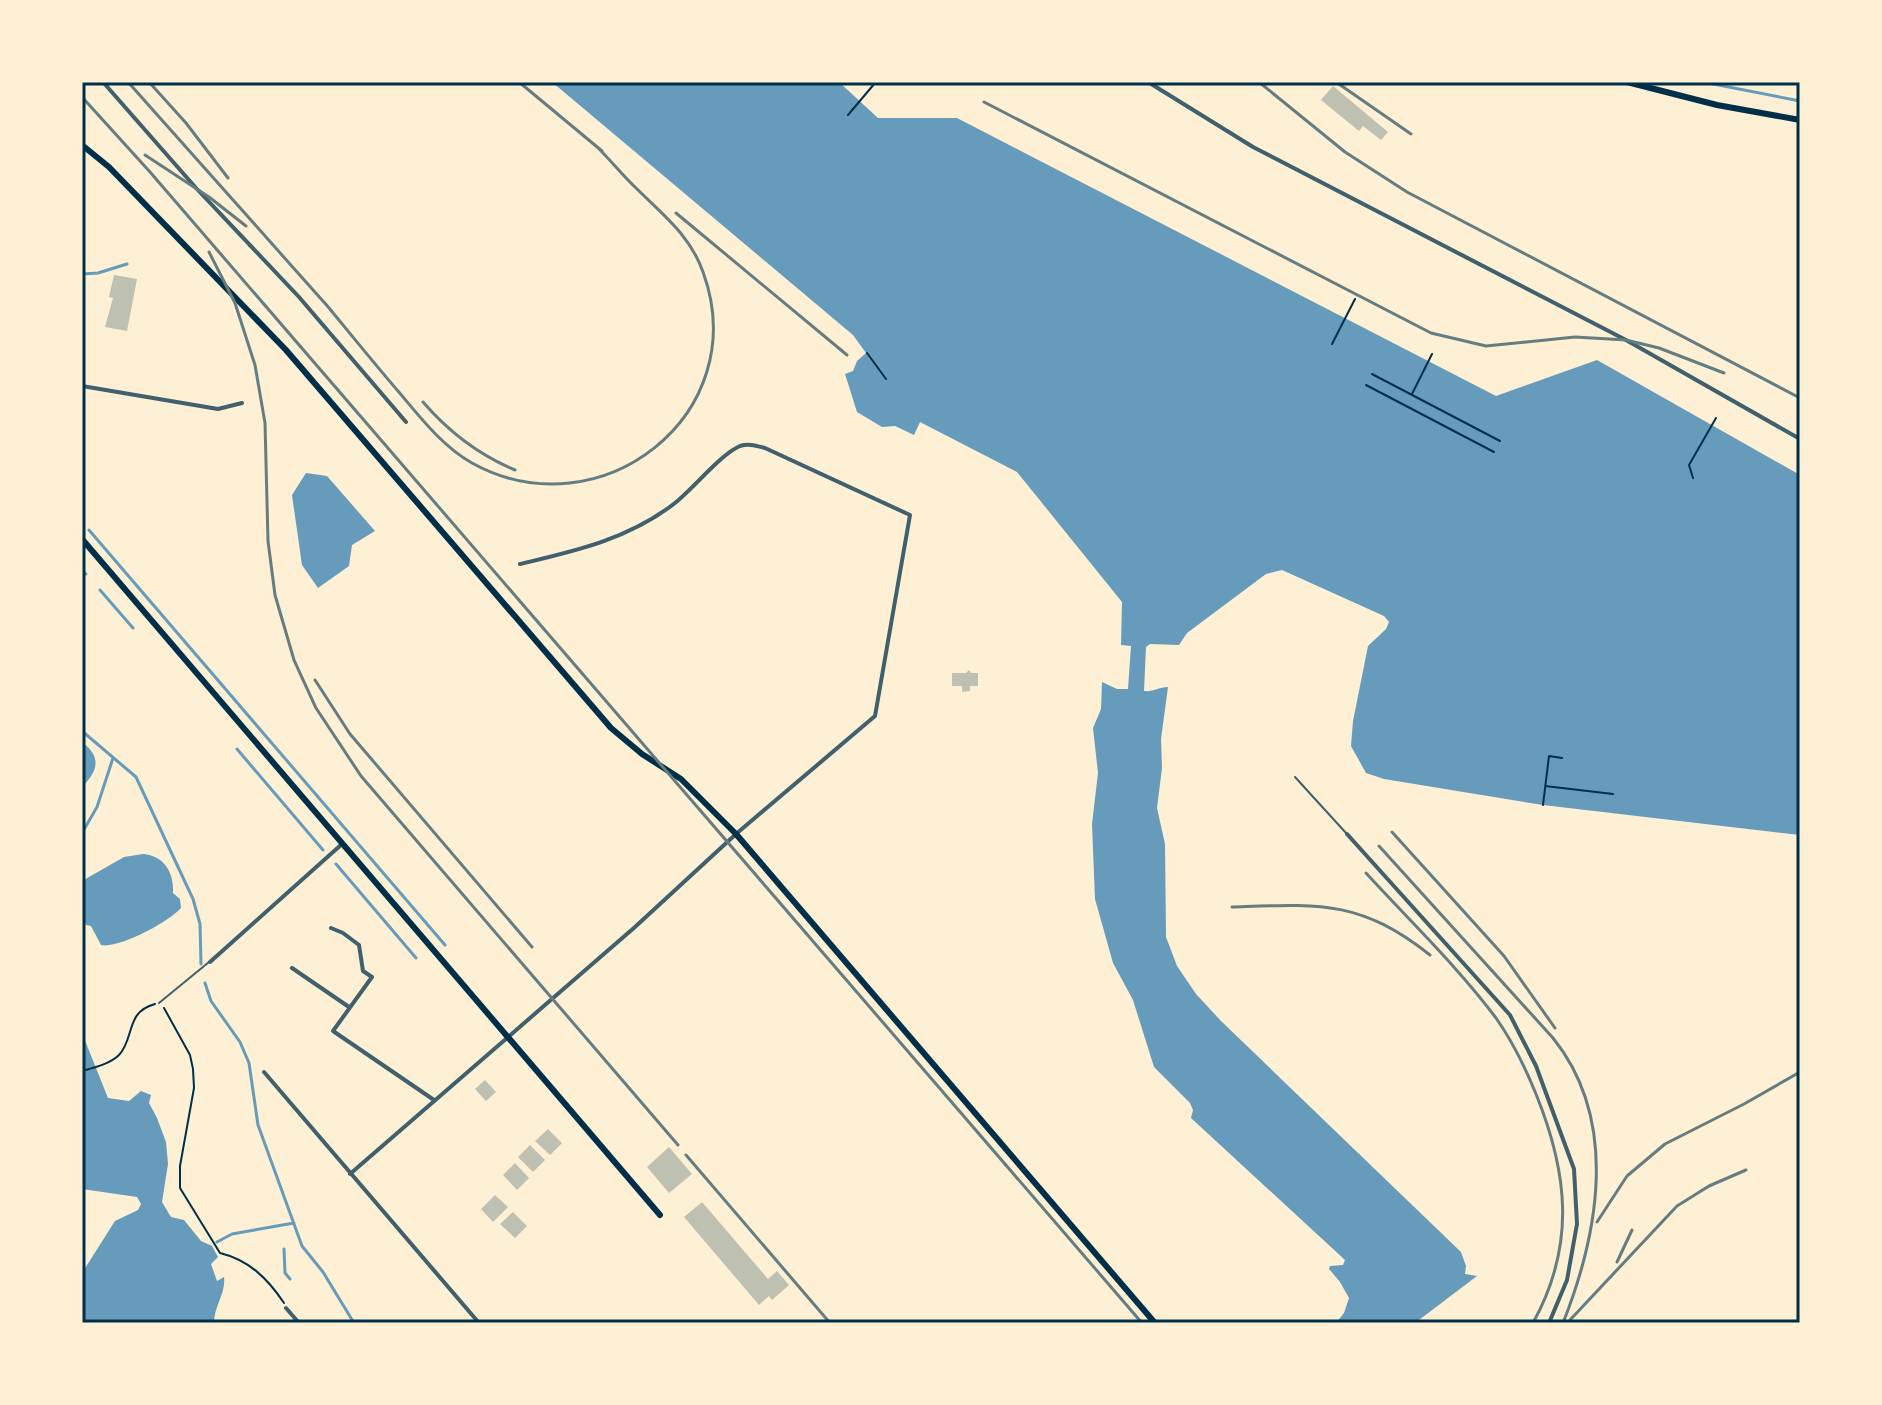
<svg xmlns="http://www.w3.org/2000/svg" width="1882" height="1405" font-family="'Sofia Sans Condensed',sans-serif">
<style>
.water{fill:#669bbc}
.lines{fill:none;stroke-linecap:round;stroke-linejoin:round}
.stream{stroke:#669bbc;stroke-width:3}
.building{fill:#bec0b2}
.path{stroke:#003049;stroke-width:2}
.service{stroke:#3f606c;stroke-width:2}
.minor{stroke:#3f606c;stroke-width:4}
.secondary{stroke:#003049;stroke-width:6}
.rail{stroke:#657d81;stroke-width:3}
.neatline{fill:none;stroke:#003049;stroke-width:3}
</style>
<rect width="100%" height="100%" fill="#fdf0d5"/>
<path class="water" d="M552,82H839L878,118H957L1496,396L1597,360L1800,475V835L1543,805L1384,779L1366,773L1351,746L1353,721L1368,646L1386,629L1389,622L1384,616L1282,570L1266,574L1187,633L1179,645L1150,644L1146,647L1144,691C1154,692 1159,687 1168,687L1161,739L1162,768L1157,808L1165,844L1166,937L1177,966L1196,994L1221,1021L1461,1252L1466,1266L1465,1274L1477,1276L1415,1323H1336L1344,1313L1349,1298L1340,1282L1329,1269L1330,1266L1343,1265L1345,1260L1191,1118L1193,1110L1190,1103L1154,1067L1133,1000L1113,963L1095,899L1092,824L1098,773L1093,728L1101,709L1102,682L1117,689H1128L1131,646L1121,645L1122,602L1017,472L920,422L914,435L895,426L882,427L857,412L845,374L853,371L857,361L866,353L853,335Z
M306,473L327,476L375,531L352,545L349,566L318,588L302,565L292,495Z
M82,742C102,757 98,771 82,787Z
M143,854C165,856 174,873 173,893L180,899L181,908C169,922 118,949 101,945L91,926L82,924V881L124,857Z
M82,1033L108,1098L129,1101L141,1091L151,1095L149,1103L157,1118L166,1142L168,1164L162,1202L171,1217L184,1220L201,1241L212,1246L218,1257L211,1264L217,1281L224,1277C226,1294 214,1306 214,1323H82V1273L115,1221L138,1210L141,1204L137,1197L82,1189Z"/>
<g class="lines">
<path class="stream" d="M1703,82L1800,101
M82,274L98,273L127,264
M89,530L445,945
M82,570L86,574
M100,590L133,628
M82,731L136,777L193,899L200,924L201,964
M237,749L323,850
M82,833L97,807L113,758
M336,864L416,958
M205,983L211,1001L240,1042L249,1063L258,1125L302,1246L323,1272L354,1323
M217,1242L232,1234L294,1223
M284,1249L285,1273L290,1279"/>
</g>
<path class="building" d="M1333,86L1388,132L1381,140L1363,126L1359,131L1321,100Z
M114,275L137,279L127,331L105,327L113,298L109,297Z
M969,670L971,673H978V686H970V691L962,692V686H952V673H966Z
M485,1080L496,1092L486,1101L475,1089Z
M548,1129L562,1143L550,1155L535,1141Z
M530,1145L545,1160L533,1172L518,1157Z
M669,1147L692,1174L669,1193L647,1167Z
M515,1163L529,1178L517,1190L503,1175Z
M495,1195L508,1207L493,1222L481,1209Z
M702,1202L768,1279L777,1271L789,1285L772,1300L769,1296L759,1305L684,1217Z
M513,1212L527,1226L515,1238L500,1224Z"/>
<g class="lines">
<path class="path" d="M848,115L875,83
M1332,344L1355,299
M867,353L886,379
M1372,374L1500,441
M1366,385L1494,452
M1412,394L1432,354
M1693,478L1689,465L1716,418
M1545,786L1613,794
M1543,805L1549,756L1562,758
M164,1008L190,1055L193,1069L194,1088L180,1166V1188L220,1253C249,1260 268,1279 284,1303
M82,1071C93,1068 110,1064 119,1055C135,1038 125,1012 155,1004"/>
<path class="service" d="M1295,777L1346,833
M159,1003L209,962"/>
<path class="minor" d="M103,82L196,188L299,297L406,422
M1148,82L1253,147L1626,340L1800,439
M82,386L218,409L242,403
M1347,834L1510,1015L1536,1066L1574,1169L1577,1224L1567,1280L1549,1323
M331,928L343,933L359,945L363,971L372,977L333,1031L434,1100
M210,962L342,844
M292,968L349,1007
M264,1072L479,1323
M350,1174L635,927L736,834L875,716L910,515L765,448C757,446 749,443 740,446C721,454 693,489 675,503C629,539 575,551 520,564
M286,1308L299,1323"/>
<path class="secondary" d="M1627,82L1717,105L1800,120
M82,145L109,167L286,350L611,728L642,754L681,779L736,834L1155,1323
M82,539L660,1215"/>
<path class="rail" d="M128,82L330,309
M149,82L186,123L228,178
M519,82L602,151
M1259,82L1345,152L1407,192L1800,398
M1336,82L1411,134
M82,97L150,172L1142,1323
M984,102L1431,333L1486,346L1575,337L1626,340L1659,348L1724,373
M145,155L209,197L246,226
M676,213L847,355
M209,252L235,303L255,365L265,423L268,541L275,595L294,660L316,708L361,776L678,1145
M324,302C349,332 373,362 398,391C420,417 442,446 472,463C600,534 755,414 703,272C690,235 663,215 636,188C621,174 609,158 594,144
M423,402C448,431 479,455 515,470
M315,680L350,734L532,947
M1392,832L1504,956L1555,1028
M1379,846L1553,1038C1619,1120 1599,1232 1563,1323
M1366,873C1409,920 1458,967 1496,1018C1513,1042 1525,1067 1536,1094C1568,1173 1576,1245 1533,1323
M1232,907C1318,904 1359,899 1430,955
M686,1155L830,1323
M1597,1222L1627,1176L1665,1144L1744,1104L1800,1072
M1617,1262L1632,1230
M1570,1320L1677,1206L1709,1186L1746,1170"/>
</g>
<rect width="1882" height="1405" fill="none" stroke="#fdf0d5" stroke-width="168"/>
<rect x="84" y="84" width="1714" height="1237" class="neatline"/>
</svg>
